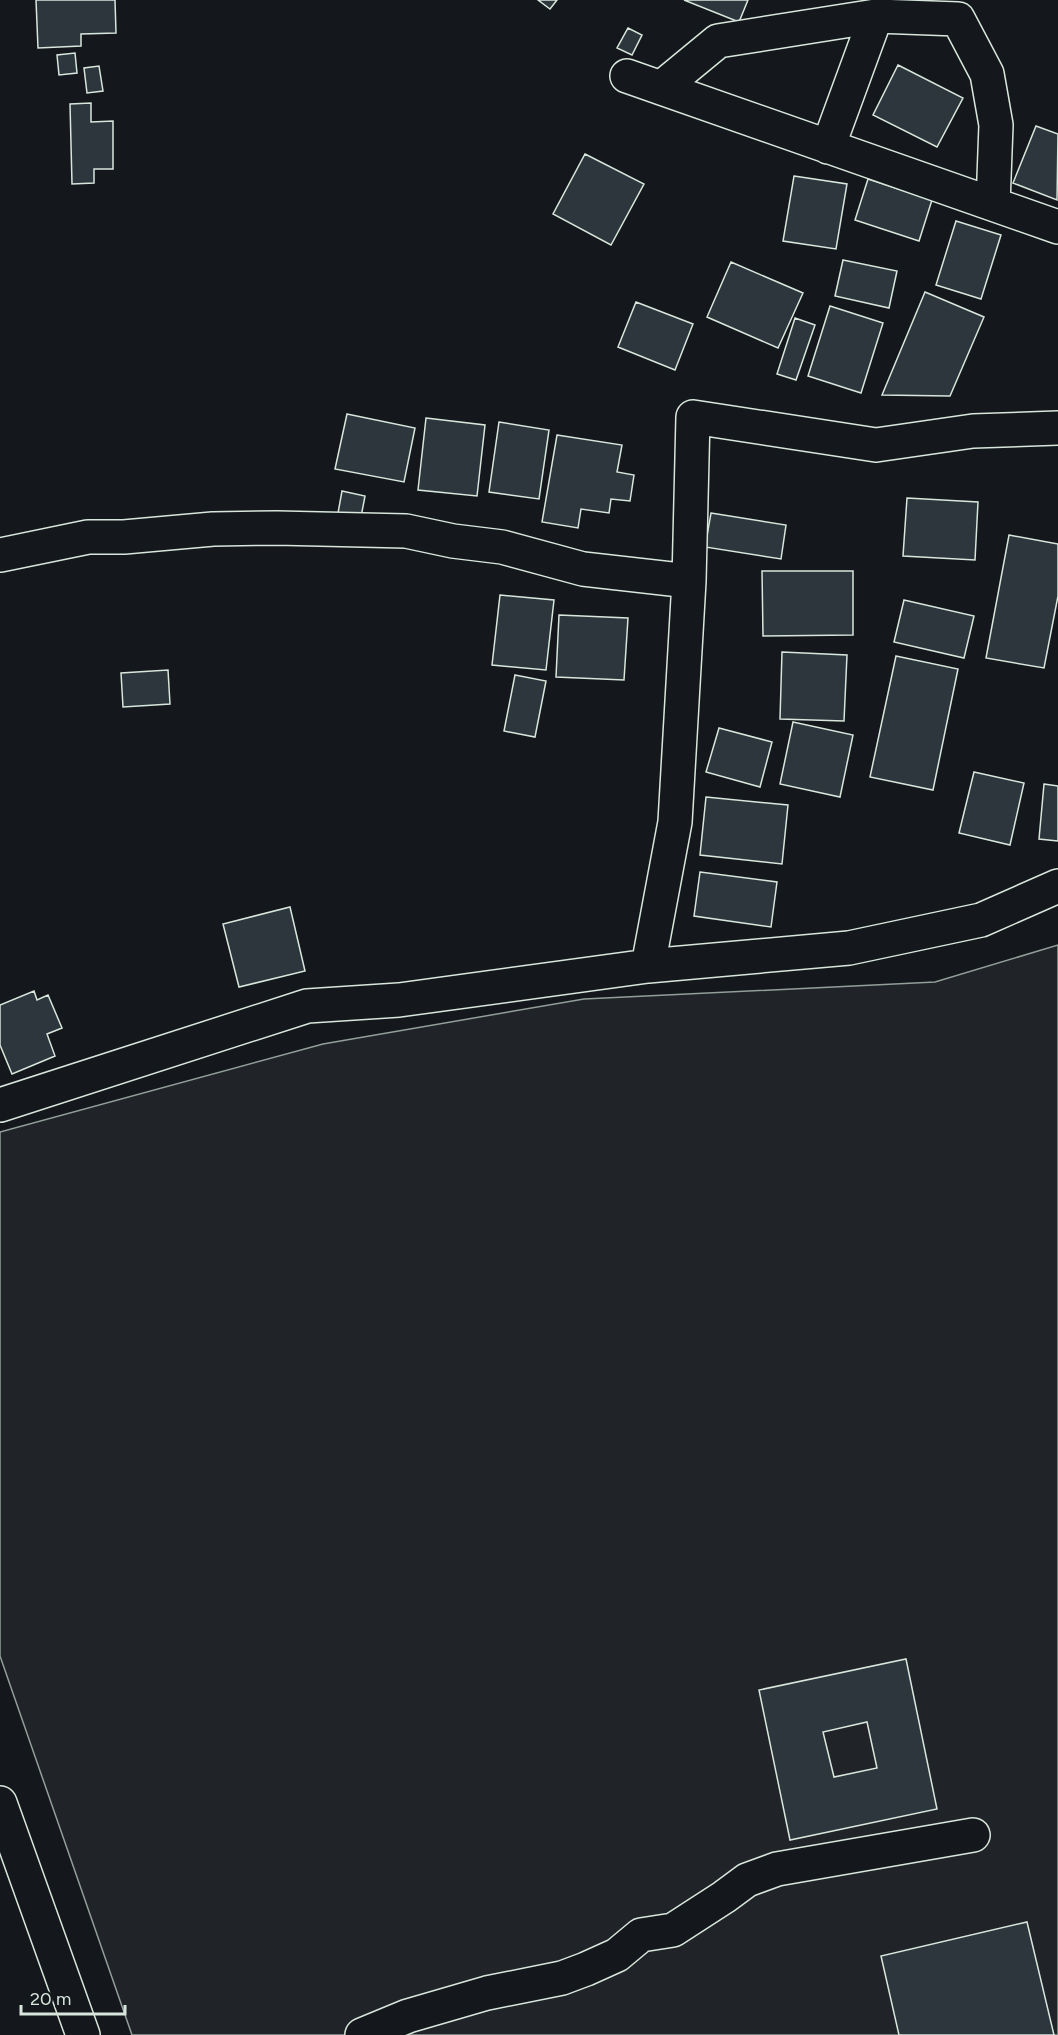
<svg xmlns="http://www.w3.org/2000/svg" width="1058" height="2035" font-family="Figtree,sans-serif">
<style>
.green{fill:#202428;stroke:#939e99;stroke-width:1.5}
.building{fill:#2c363c;stroke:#d8e6dc;stroke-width:1.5;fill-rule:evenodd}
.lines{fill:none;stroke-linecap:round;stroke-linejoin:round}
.minor-casing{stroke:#d8e6dc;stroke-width:36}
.major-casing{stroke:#d8e6dc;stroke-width:36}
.minor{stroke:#14181c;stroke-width:33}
.major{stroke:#14181c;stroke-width:33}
</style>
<rect width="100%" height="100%" fill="#14181c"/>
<path class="green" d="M1058,945V2035H132L0,1656V1132L323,1044L584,999L935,982Z"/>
<path class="building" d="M36,0H115L116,33L81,34V46L38,48Z
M538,0H557L550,9Z
M684,0H748L739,22Z
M628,28L642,35L632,55L617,48Z
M75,53L77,73L59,75L57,55Z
M898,65L963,98L937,147L873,115Z
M99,66L103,91L87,93L84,68Z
M91,103V122L113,121V169H94V183L72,184L70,104Z
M1036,126L1058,134L1057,200L1013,183Z
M585,154L644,184L611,245L553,214Z
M794,176L847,184L836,249L783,241Z
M868,179L932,200L919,241L855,220Z
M956,221L1001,235L981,299L936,285Z
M843,260L897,271L889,308L835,296Z
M731,262L803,293L778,348L707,317Z
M925,292L984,317L950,396L882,395Z
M636,302L693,324L675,370L618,347Z
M830,306L883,323L861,393L808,376Z
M795,318L815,325L796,380L777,374Z
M347,414L415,428L404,482L335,469Z
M426,418L485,425L477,496L418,490Z
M499,422L549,430L539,499L489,492Z
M557,435L622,445L617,472L634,475L630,501L611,499L609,513L581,509L578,528L542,522Z
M342,491L365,496L361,517L338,513Z
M907,498L978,502L975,560L903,556Z
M711,513L786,525L781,559L705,547Z
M1009,535L1058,544V596L1044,668L986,658Z
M762,571H853V635L763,636Z
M500,595L554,600L546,670L492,665Z
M904,600L974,616L964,658L894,642Z
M559,615L628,618L624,680L556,677Z
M782,652L847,655L844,721L780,719Z
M896,656L958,669L933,790L870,777Z
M168,670L170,704L123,707L121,673Z
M515,675L546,681L535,737L504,731Z
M793,722L853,735L840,797L780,784Z
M719,728L772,742L760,787L706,772Z
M974,772L1024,783L1010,845L959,833Z
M1044,784L1058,786V841L1039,839Z
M706,797L788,805L782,864L700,855Z
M700,872L777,882L771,927L694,916Z
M290,907L305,971L239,987L223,924Z
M34,991L37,1000L48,995L62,1028L47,1034L55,1056L12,1074L0,1045V1005Z
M906,1659L937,1809L790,1840L759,1690ZM867,1722L877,1768L834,1777L823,1732Z
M1027,1922L1054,2035H899L881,1956Z"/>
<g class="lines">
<defs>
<path id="minor" d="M627,76L1058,227
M661,88L718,41L876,16L958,19L987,74L996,125L993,204
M828,147L876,16
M0,555L88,537H124L213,529L277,528L406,531L453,541L502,547L583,569L689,581L693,417L876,445L973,431L1058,428
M648,966L675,822L689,581
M0,1105L307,1006L399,1000L648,966L849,948L981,920L1058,886
M362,2035L408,2016L487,1993L562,1978L586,1969L617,1955L641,1935L673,1930L724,1897L747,1880L777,1869L973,1835"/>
<path id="major" d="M0,1803L83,2035"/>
</defs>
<use href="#minor" class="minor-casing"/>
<use href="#major" class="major-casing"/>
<use href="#minor" class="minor"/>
<use href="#major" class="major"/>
</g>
<path d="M21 2005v9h104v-9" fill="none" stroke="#d8e6dc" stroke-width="3"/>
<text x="30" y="2005" font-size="18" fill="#d8e6dc" stroke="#14181c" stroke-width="4.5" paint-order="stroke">20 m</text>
</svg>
